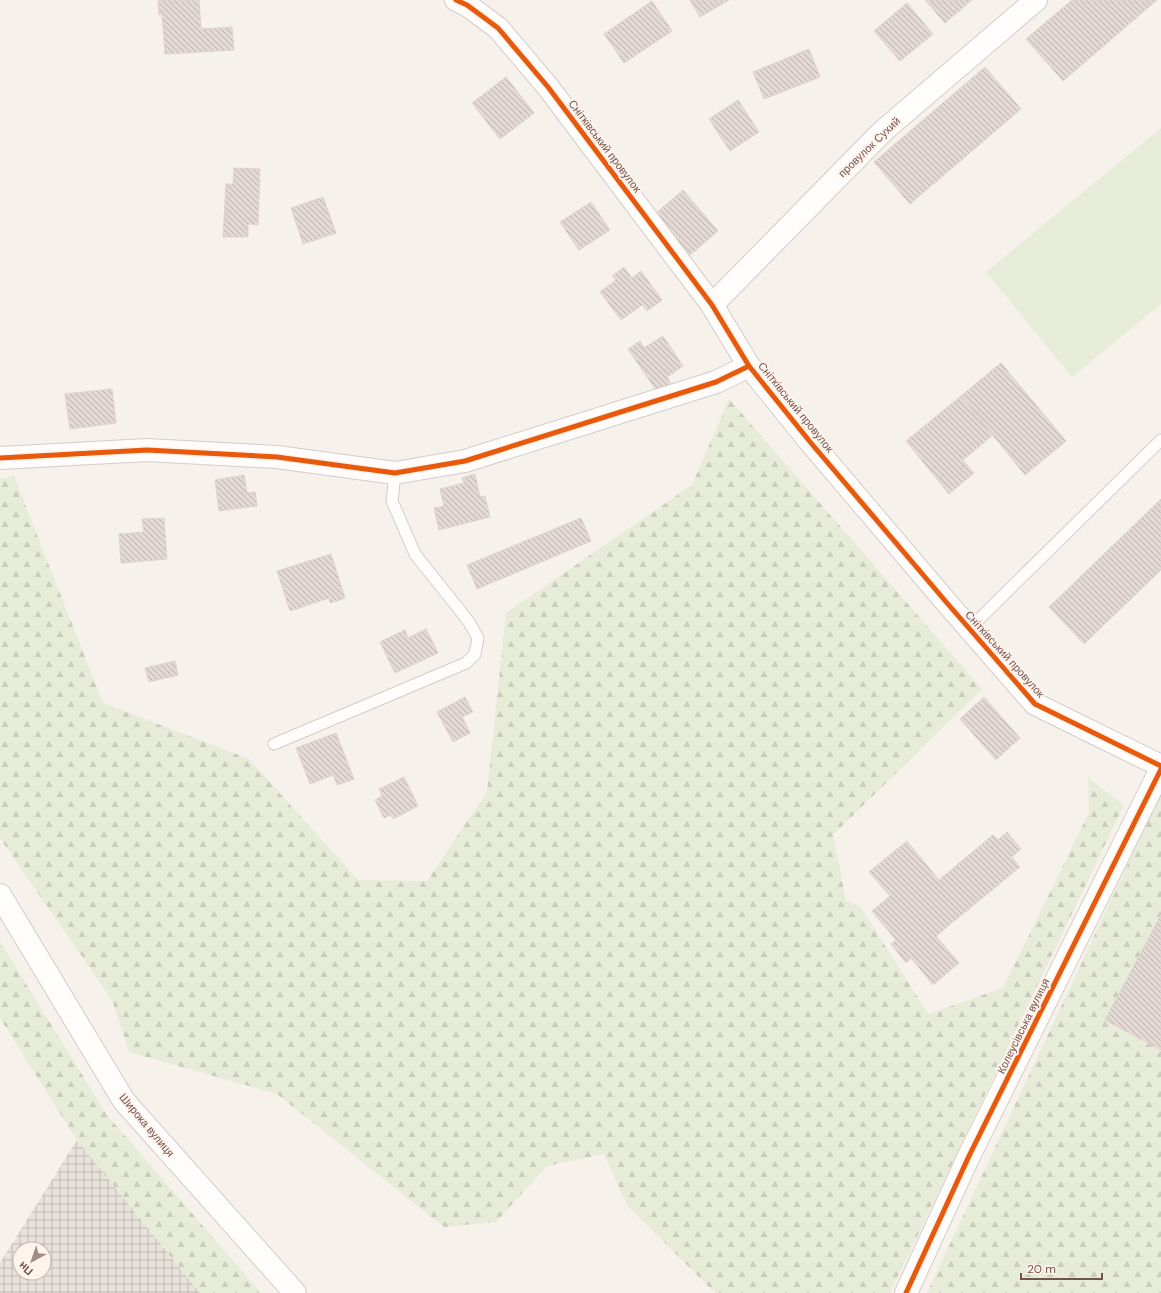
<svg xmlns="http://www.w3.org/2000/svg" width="1161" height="1293" font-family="'DM Sans',sans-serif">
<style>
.industrial{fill:url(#industrial-grid);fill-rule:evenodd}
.forest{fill:url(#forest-firs)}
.pitch{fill:#e6ecd7}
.building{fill:url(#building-back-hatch);stroke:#dfd3cd}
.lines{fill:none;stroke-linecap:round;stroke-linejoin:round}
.lane-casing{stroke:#d4ccc8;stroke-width:13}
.street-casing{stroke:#d4ccc8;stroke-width:24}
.secondary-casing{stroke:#d6ccc8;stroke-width:24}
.lane{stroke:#fefdfc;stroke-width:11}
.street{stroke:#fefdfc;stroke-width:22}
.secondary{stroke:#fefdfc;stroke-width:22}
.cycleway-casing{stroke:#fef4ed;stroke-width:8}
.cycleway{stroke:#e8590c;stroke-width:5}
.labels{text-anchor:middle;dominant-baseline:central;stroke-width:4;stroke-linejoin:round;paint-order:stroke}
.street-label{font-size:11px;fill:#73544d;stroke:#fef4ed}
</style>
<defs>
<pattern id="industrial-grid" width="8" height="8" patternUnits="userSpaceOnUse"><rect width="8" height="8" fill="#e8e1dc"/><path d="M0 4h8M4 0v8" fill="none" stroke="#c0b9b5"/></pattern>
<pattern id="forest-firs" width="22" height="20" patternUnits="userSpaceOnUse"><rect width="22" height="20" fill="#e6ecd7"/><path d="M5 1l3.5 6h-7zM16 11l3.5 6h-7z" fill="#c9ccba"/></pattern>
<pattern id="building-back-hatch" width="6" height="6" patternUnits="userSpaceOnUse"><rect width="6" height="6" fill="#e3d8d3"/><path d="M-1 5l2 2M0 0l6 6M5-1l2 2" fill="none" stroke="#bcb2ad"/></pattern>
</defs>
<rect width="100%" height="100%" fill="#f6f1eb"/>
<path class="industrial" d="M77,1140L200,1293H0V1263ZM20,1249H44V1273H20Z"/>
<path class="forest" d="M729,399L982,689L833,835L846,901L860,906L928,1014L1003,988L1089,813L1088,778L1124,805L890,1293H715L627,1205L604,1154L547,1166L496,1222L444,1227L277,1094L129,1052L112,1000L0,838V479L14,476L103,703L249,759L358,880L427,881L487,792L506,613L692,485Z
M1161,793V915L1105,1020L1161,1050V1293H927Z
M0,942L107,1115L261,1293H200L77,1140L0,1018Z"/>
<path class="pitch" d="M1161,128V304L1072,377L986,272Z"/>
<path class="building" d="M158,0H199L201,29L232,27L234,50L165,54L162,14L159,15Z
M690,0H729L700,17Z
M925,0H972L945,23Z
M1072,0H1157L1063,81L1026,39Z
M652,1L672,31L624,63L604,34Z
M907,3L933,34L900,61L874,31Z
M809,49L820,77L764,99L753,72Z
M985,67L1021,109L910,204L874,162Z
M506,77L534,113L500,139L472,103Z
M738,100L759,132L730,151L709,119Z
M234,168L260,169L258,225L248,224V237H223L226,184H233Z
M683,190L718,231L689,256L654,215Z
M323,197L336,233L303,244L291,208Z
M591,202L610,230L579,250L560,222Z
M624,267L632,278L641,271L662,300L647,311L642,305L621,320L600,292L616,280L612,276Z
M663,336L683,366L667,377L671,384L658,393L628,349L640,341L644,348Z
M1001,363L1066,441L1025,475L961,396Z
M112,389L116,423L70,429L65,394Z
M961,396L993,435L963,460L974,473L949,494L906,441Z
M475,474L480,497L485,496L490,517L439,530L434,508L444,506L440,489L464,483L462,478Z
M244,475L247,493L255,492L257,506L219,511L215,480Z
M1161,499V570L1084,644L1049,607Z
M164,518L167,559L121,563L119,534L144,532L142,519Z
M581,518L591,541L477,589L467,565Z
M331,554L345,598L330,603L329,598L290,611L277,571Z
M426,629L438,653L395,673L380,642L405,630L408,638Z
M175,661L178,675L149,682L145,668Z
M465,697L473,712L462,717L470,733L453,742L437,712Z
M984,697L1020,738L996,760L960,719Z
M336,733L354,779L337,785L333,775L310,784L296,748Z
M404,777L418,806L393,819L391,815L384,818L375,800L382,796L379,789Z
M1007,832L1021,849L1012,857L1020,867L936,936L959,963L933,985L911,958L906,963L891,944L896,940L872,911L890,896L869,872L907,841L939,880L993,835L998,840Z
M1161,915V1050L1105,1020Z"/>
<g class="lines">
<defs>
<path id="lane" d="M969,629L1161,440
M274,744L466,663L475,654L478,638L469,622L415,554L392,501L395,473"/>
<path id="street" d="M456,0L467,5L498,28L548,87L712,305L749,366L811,443L947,603L1035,704L1161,766
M712,305L883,131L1036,0
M0,458L147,450L277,457L395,473L465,461L716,382L749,366
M0,895L124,1101L295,1293"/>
<path id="secondary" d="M906,1293L969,1156L1161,769"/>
</defs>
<use href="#lane" class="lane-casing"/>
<use href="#street" class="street-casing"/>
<use href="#secondary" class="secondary-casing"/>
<use href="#lane" class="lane"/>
<use href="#street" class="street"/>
<use href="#secondary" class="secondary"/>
<defs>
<path id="cycleway" d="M456,0L467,5L498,28L548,87L712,305L749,366L811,443L947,603L1035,704L1161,766
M0,458L147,450L277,457L395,473L465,461L716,382L749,366
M906,1293L969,1156L1161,769"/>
</defs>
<use href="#cycleway" class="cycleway-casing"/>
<use href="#cycleway" class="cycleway"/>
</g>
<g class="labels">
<g class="street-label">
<text transform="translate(605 146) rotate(53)">Снітківський провулок</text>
<text transform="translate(869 147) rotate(-44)">провулок Сухий</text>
<text transform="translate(796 407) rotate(51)">Снітківський провулок</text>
<text transform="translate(1005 654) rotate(48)">Снітківський провулок</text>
<text transform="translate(1023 1026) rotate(-64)">Колеусівська вулиця</text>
<text transform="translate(147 1125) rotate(50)">Широка вулиця</text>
</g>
</g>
<g transform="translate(32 1261) rotate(220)"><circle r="19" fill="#fef4ed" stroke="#c6b4ad"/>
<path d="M0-3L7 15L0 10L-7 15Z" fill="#a18b84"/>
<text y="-6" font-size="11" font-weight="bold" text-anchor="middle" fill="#73544d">Пн</text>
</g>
<path d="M1021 1273v6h81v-6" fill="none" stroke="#73544d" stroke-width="2"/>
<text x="1027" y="1273" font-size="12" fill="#73544d" stroke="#fef4ed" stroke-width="3" paint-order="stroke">20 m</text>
</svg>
